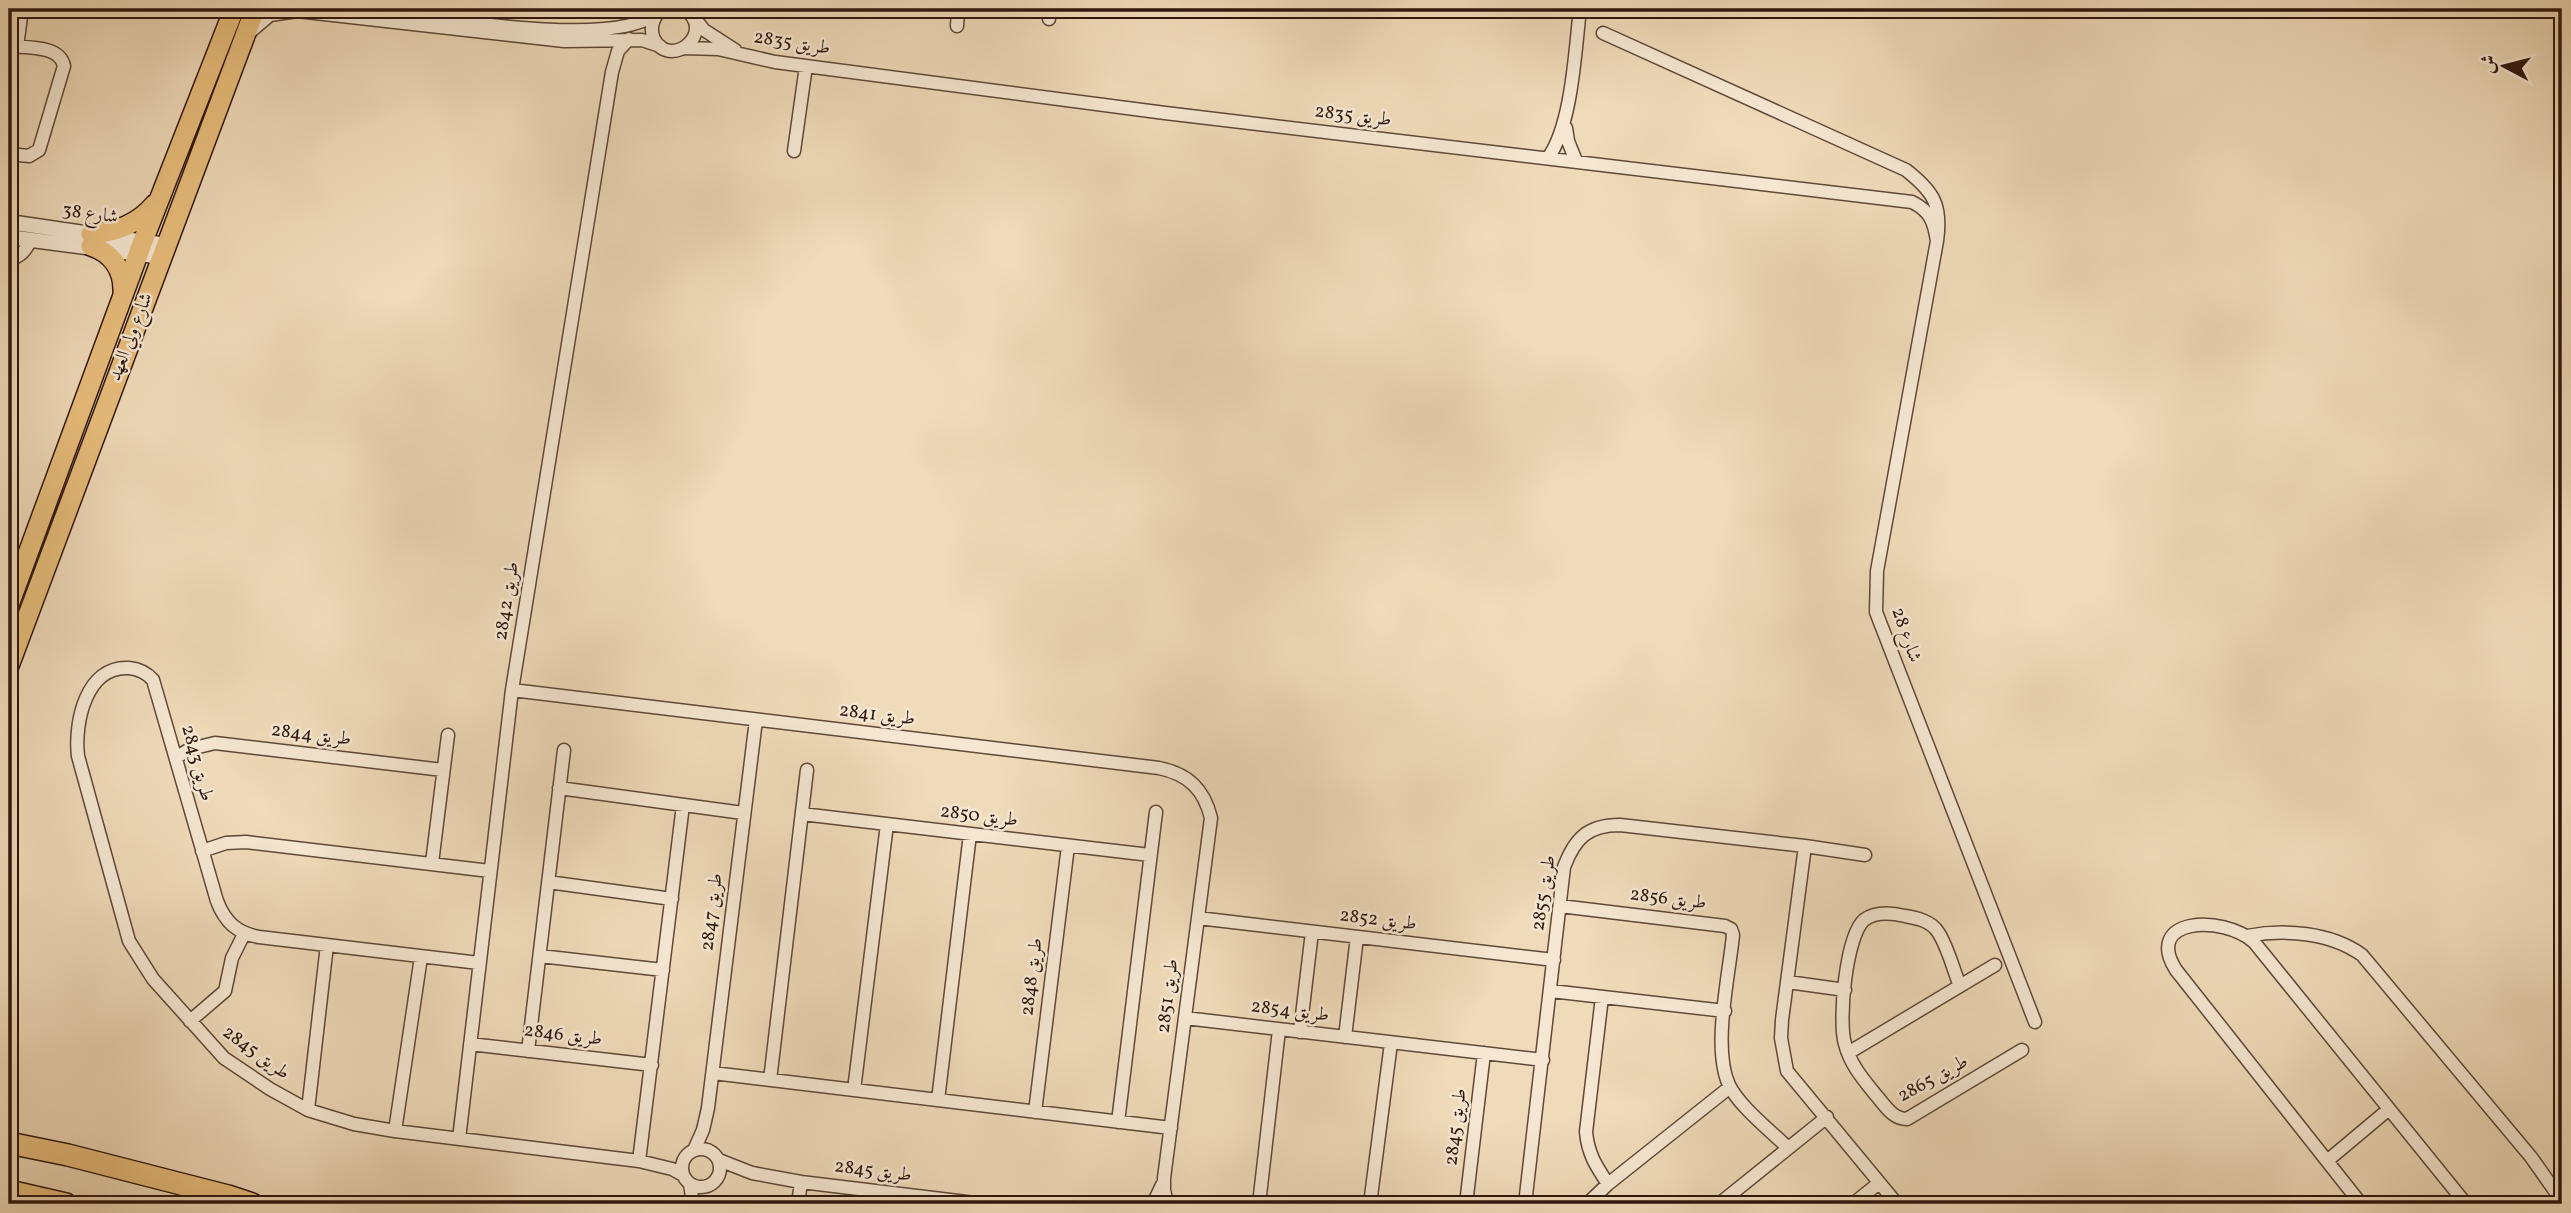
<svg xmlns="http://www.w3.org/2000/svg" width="2571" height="1213" font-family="Vollkorn,Amiri,serif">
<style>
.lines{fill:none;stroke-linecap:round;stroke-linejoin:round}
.minor-casing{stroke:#5f4838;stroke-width:15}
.tertiary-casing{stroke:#5f4838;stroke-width:17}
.primary-casing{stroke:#2f170d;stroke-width:22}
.motorway-casing{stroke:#2f170d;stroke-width:24}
.minor{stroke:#f5e7d2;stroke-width:12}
.tertiary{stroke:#f5e7d2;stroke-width:14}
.primary{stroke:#e8bd7c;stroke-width:19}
.motorway{stroke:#e8bd7c;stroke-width:21}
.labels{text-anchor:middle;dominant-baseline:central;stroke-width:5;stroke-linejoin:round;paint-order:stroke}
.street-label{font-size:19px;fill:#2f170d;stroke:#f5e7d2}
</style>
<rect width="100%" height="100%" fill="#efdab9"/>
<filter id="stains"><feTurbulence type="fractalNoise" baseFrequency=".00286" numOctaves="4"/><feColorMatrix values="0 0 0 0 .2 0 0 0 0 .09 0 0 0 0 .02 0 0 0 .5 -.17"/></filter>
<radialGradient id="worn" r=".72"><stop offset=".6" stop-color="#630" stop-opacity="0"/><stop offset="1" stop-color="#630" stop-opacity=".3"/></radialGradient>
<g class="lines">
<defs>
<path id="minor" d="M370,9C427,16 625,53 661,9
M1049,9V19
M658,13C652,21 650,30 654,39C671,71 718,31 684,9
M695,19L704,30L735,50
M957,26L958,9
M250,32L270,15L297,11L564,41L642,40L660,46
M1603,33L1906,170C1934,192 1942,205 1937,241L1877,571L1876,612L2035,1022
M9,46C27,48 60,45 64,66L39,150L29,156L9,154
M17,47L22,9
M684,48L718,49L775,62L1165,113L1912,202C1930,211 1934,221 1937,241
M1566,128L1568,141L1576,161
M794,151L806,66
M1548,158C1572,125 1575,51 1580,9
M9,258C20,259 26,249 31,240
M512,690L1159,768C1188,774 1204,789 1211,818L1164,1178V1190L1167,1204
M177,757L190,749L215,743L443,770
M559,788L743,813
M802,814L1150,855
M1805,846L1782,1020L1781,1038L1787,1071L1897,1204
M202,851L226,843L246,842L490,871
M432,863L448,735
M548,882L672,899
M1560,906L1725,926L1731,929L1733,935C1729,976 1712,1048 1729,1085C1739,1106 1771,1131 1788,1148
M1198,918L1554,960
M2247,936C2284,929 2330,932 2362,955L2531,1157L2562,1201
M540,956L663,970
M479,963L259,937C237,933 225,922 217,901L153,680C147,673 139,669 129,668C86,665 74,723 78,756L129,941L153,979L224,1058L270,1089L308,1110L354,1124L395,1131L639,1161L672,1169L683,1175
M1788,982L1845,990
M1960,986C1953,969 1948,947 1938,932C1931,921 1917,918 1905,916C1892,913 1876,911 1864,920C1846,936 1838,1021 1845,1044C1850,1064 1863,1079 1875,1094C1885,1105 1892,1119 1907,1119L2022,1050
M1551,991L1725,1011
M1602,997L1586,1132C1588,1154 1596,1166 1608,1184
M1185,1018L1543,1060
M190,1021L225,991L232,958L244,934
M1300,1032L1312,932
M1345,1037L1357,937
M470,1044L652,1065
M528,1051L564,750
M1848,1053L1995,965
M713,1073L1171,1128
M770,1080L807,770
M854,1090L887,824
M938,1100L970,834
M308,1110L327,945
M1035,1112L1068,846
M1118,1122L1156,812
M395,1131L421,957
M459,1139L512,690L612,72L618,51L629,39
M682 1168a19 19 0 1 1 38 0a19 19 0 1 1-38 0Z
M694,1150L703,1130L708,1108L756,720
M719,1160L752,1173L801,1182L983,1204
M639,1161L683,805
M2327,1161L2389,1109
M690,1184L693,1204
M798,1204L801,1182
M1153,1204L1162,1185
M1259,1204L1279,1030
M1370,1204L1391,1043
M1466,1204L1484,1053
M1525,1204L1564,867C1575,838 1588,825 1620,825L1805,846L1865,855
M1587,1204L1608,1184L1730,1087
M1719,1204L1827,1117
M1853,1204L1879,1183
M2361,1204L2176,970C2143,918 2222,914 2254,942L2466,1204"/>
<path id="tertiary" d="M9,222L166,245
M9,237L162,257"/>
<path id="primary" d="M91,234C117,232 138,224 155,204
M91,246C112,253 124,270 123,293
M9,605L143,241L234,9
M9,666L255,9"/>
<path id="motorway" d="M9,1143L68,1155L228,1196L252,1204
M9,1191L66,1204"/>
</defs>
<use href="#minor" class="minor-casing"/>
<use href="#tertiary" class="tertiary-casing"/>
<use href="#primary" class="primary-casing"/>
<use href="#motorway" class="motorway-casing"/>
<use href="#minor" class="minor"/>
<use href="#tertiary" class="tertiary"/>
<use href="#primary" class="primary"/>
<use href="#motorway" class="motorway"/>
</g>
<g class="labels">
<g class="street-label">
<text transform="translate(792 43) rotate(9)">طريق 2835</text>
<text transform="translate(1353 116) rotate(7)">طريق 2835</text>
<text transform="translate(90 214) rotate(8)">شارع 38</text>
<text transform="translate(131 337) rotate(-69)">شارع ولي العهد</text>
<text transform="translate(507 601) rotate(-81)">طريق 2842</text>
<text transform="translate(1906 635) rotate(71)">شارع 28</text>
<text transform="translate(877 715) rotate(7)">طريق 2841</text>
<text transform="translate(311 735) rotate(7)">طريق 2844</text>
<text transform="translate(197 763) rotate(75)">طريق 2843</text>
<text transform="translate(979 816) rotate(7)">طريق 2850</text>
<text transform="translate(1544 893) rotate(-81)">طريق 2855</text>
<text transform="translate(1668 899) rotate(7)">طريق 2856</text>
<text transform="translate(712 912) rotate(-83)">طريق 2847</text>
<text transform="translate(1378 920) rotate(7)">طريق 2852</text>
<text transform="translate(1032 977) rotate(-83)">طريق 2848</text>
<text transform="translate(1168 996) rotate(-83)">طريق 2851</text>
<text transform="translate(1290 1011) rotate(7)">طريق 2854</text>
<text transform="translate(563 1035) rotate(7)">طريق 2846</text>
<text transform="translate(256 1053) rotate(36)">طريق 2845</text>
<text transform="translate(1933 1079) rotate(-29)">طريق 2865</text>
<text transform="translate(1456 1127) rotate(-83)">طريق 2845</text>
<text transform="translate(873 1171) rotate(7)">طريق 2845</text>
</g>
</g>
<rect width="2571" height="1213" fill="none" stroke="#efdab9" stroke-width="35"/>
<rect x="10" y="10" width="2550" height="1192" fill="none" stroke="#2f170d" stroke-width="3.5"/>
<rect x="18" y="18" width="2536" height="1178" fill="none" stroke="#2f170d" stroke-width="2"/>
<g transform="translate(2504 66) rotate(277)" stroke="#f5e7d2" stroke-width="5" paint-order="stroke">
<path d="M0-5L12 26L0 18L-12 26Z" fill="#2f170d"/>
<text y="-10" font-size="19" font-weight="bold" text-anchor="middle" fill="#2f170d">ش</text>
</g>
<rect width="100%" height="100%" filter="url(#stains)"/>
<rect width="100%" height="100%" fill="url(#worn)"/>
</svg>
